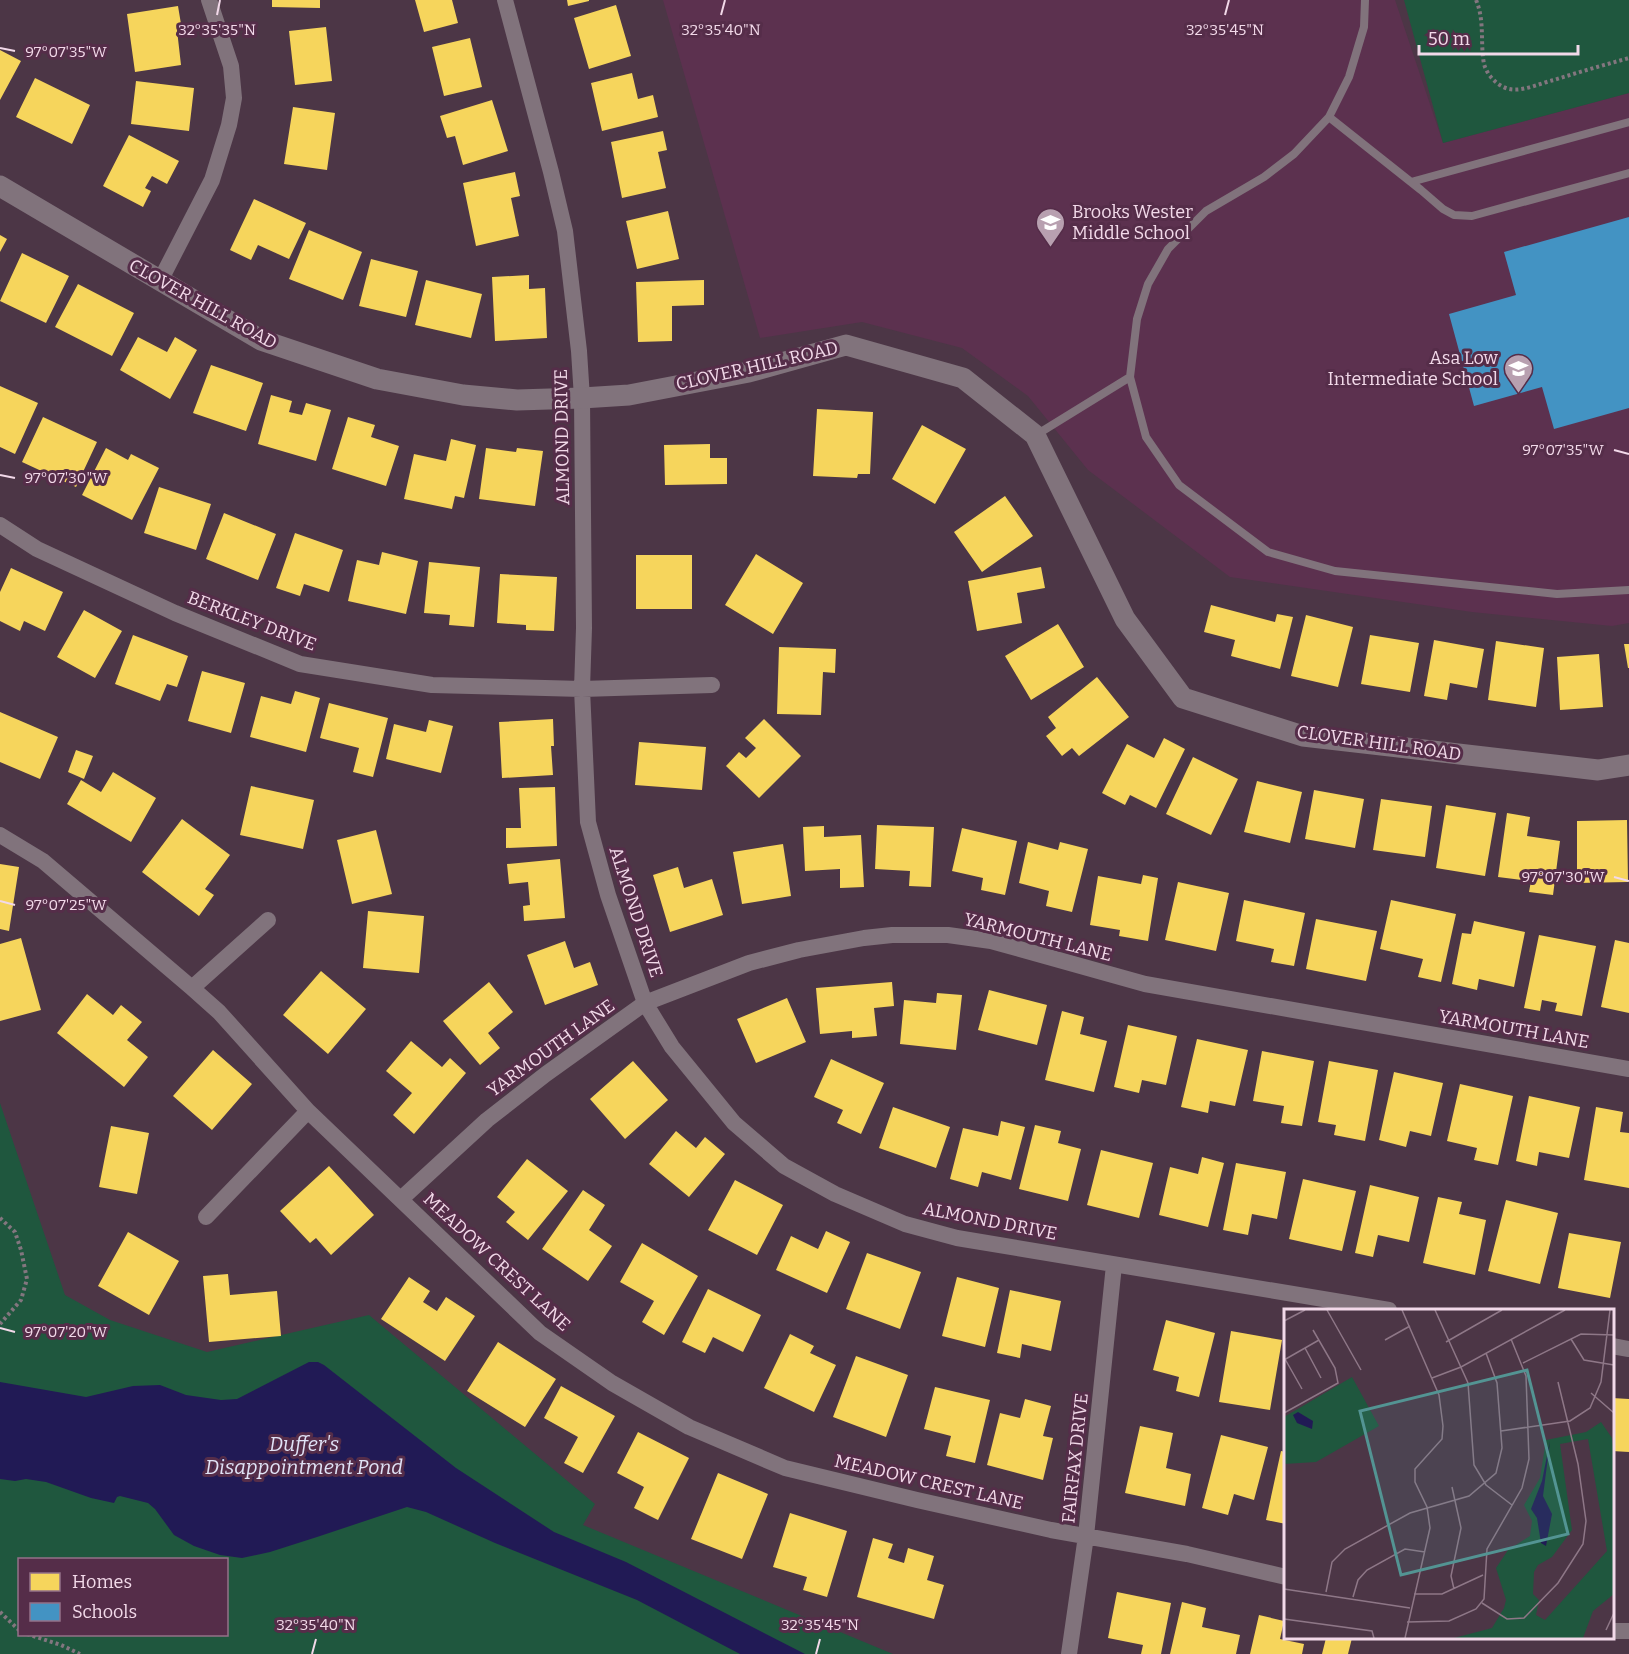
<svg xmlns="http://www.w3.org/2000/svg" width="1629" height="1654" font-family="Bitter,serif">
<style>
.built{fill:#5c314f}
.green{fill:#1f573e;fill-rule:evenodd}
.water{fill:#211a55}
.homes{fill:#f6d55c}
.schools{fill:#4393c3}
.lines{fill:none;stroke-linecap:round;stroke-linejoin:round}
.path{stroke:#83767f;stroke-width:4;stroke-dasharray:3 3;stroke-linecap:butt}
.service{stroke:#81737c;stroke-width:8}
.minor{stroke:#81737c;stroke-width:16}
.tertiary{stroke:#81737c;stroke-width:21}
.ticks{fill:none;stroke:#f2d9e9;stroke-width:2}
.labels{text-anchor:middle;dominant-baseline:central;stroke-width:6;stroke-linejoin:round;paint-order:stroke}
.poi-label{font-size:18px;fill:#f2d9e9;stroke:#552d49;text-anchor:start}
.street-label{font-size:18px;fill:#f2d9e9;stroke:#552d49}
.water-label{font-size:20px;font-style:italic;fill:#e0e3f7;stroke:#552d49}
.inset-road{fill:none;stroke:#8e7787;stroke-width:1.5}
.view{fill:#539493;fill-opacity:0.15;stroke:#539493;stroke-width:3}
.inset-edge{fill:none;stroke:#f2d9e9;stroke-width:3}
.ticks-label{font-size:15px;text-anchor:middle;fill:#f2d9e9;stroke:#552d49;stroke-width:6;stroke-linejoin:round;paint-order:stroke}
</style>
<rect width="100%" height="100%" fill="#4c3646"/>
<path class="built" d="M663,0H1395L1443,143L1629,93V623L1612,626L1472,612L1230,577L1088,470L1028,396L962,348L862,322L760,338Z"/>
<path class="green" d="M1404,0H1629V93L1443,143Z
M0,1103L65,1295L110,1320L207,1352L369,1315L595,1504L583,1525L893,1654H0ZM20,1560H226V1634H20Z"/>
<path class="water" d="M309,1362H318L324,1365L456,1468L554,1532L626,1562L805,1654H740L637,1600L495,1543L426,1512L407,1507L317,1537L270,1552L242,1558L220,1555L194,1546L174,1535L155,1509L148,1503L120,1496L117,1497L114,1503L91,1498L46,1482L26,1479L15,1481L0,1479V1382L86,1397L133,1386L160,1385L186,1395L221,1400L237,1399Z"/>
<path class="homes" d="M272,0H320V8L272,7Z
M415,0H452L458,23L424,32Z
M567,0H589V1L568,6Z
M616,5L631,56L589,69L574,18Z
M178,6L182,30H177L181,65L135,72L127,14Z
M326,27L332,81L295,85L289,31Z
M470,38L482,87L444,96L432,47Z
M0,50L21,61L0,100Z
M632,73L638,99L653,95L658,117L602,131L591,83Z
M35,78L90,105L72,144L16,117Z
M136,81L194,88L189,131L131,124Z
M492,100L508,151L463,165L455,136L447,138L440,116Z
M293,107L335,113L327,170L284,164Z
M663,131L667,150L658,152L666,188L622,198L611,142Z
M129,135L179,161L167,184L152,176L145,188L151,191L143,207L103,186Z
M515,172L520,196L511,198L519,236L476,246L463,183Z
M254,199L306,223L289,259L258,245L251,260L230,250Z
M668,211L679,259L637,269L626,221Z
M309,230L362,252L343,300L289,279Z
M0,235L7,239L0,252Z
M22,253L69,276L46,323L0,301Z
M371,259L418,271L406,317L359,306Z
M529,275V289L545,288L547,338L495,341L492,277Z
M426,280L482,294L471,338L415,325Z
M704,280V305L672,306V341L638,342L636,282Z
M78,284L134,313L112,356L55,327Z
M138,337L167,352L175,337L197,350L170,399L120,370Z
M211,365L263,383L246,431L193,413Z
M0,386L38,403L15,454L0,447Z
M271,395L292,401L289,412L302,415L306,403L331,410L316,461L258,444Z
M817,409L873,412L870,474H858L857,478L813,476Z
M43,417L97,442L76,487L22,462Z
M348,417L375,425L371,437L399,446L386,486L332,469Z
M922,425L966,449L935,504L892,479Z
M451,439L476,445L464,498L455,496L452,509L404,499L414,454L446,461Z
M710,444V458H727V484L665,485L664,445Z
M106,448L128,460L131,454L159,468L132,520L82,495Z
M486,448L516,452L517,448L543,451L535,506L479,499Z
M159,487L211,504L196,550L144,533Z
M1005,496L1033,536L982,572L954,532Z
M224,513L276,534L258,580L206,559Z
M295,533L343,550L329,592L304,584L300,596L276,588Z
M382,552L418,561L406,614L348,601L357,560L379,565Z
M756,554L803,583L773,634L725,605Z
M636,555H692V609H636Z
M429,562L480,567L474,627L449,625L450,615L424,613Z
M1041,567L1045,588L1017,593L1022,623L977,631L968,581Z
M11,568L63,592L45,631L24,621L20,631L0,621V592Z
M500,574L557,577L554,631L526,630V625L497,623Z
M1211,605L1275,622L1277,614L1293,617L1280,669L1231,656L1235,640L1204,632Z
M84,610L122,631L95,678L57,657Z
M1306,615L1353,627L1338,687L1291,676Z
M1058,624L1084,667L1031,700L1005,656Z
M133,635L188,656L177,687L167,684L160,701L115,684Z
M1370,635L1419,643L1410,692L1361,684Z
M1434,640L1484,649L1477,688L1450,683L1447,700L1424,696Z
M1496,641L1544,648L1536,707L1488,700Z
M1624,644H1629V668H1628Z
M779,647L836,649L835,673L823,672L821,715L777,714Z
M1599,654L1603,707L1560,710L1557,657Z
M202,671L245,683L231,733L188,721Z
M1097,677L1129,717L1079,756L1072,748L1062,756L1046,736L1056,728L1048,717Z
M295,691L320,698L306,752L250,737L261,696L291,704Z
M329,703L388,718L373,777L353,772L359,748L320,738Z
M0,712L58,737L40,779L0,762Z
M553,719L554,746H551L553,775L502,778L499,722Z
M764,719L801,756L759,798L726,766L739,752L746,758L756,748L745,738Z
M429,720L453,726L441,773L386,759L394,724L426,732Z
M1164,738L1185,749L1156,808L1130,795L1125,805L1102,793L1127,744L1154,758Z
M639,742L706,747L702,790L635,785Z
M76,750L93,756L84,779L68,772Z
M1193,757L1238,779L1211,835L1166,814Z
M113,772L156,798L131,842L67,804L81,780L101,792Z
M1257,781L1302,792L1290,843L1244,832Z
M251,786L314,800L303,849L240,835Z
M555,787L557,846L506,848V828H521L519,788Z
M1314,790L1364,799L1355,848L1305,839Z
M1381,799L1432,806L1425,857L1373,850Z
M1446,805L1496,813L1485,876L1436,868Z
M1507,813L1530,817L1527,836L1560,841L1553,895L1529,892L1531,881L1498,877Z
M182,819L230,855L205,889L214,895L199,916L142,872Z
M1627,820L1628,882L1577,883V821Z
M877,825L934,827L931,887L909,886L910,871L875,869Z
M824,826V837L861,835L864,887L840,888V869L805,871L803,827Z
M962,828L1017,841L1005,895L981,890L983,878L952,871Z
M376,830L392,894L352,904L337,840Z
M1028,842L1058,850L1060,842L1088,849L1072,912L1046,906L1049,891L1019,883Z
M783,844L791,896L742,904L733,852Z
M560,859L565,918L524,921L523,906L530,905L528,882L509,884L507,864Z
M0,864L19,867L9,931L0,929Z
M678,867L684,888L712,879L723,915L670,932L653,875Z
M1143,875L1158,878L1148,941L1119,936L1120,930L1090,925L1098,876L1141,884Z
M1178,882L1229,893L1216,951L1165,940Z
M1244,900L1305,913L1294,966L1271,962L1274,949L1236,941Z
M1391,900L1456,914L1441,982L1418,977L1423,959L1380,949Z
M368,911L424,916L419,973L363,968Z
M1316,919L1377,931L1366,981L1306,969Z
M1474,921L1525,932L1514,987L1479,979L1477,990L1452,984L1462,933L1471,934Z
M1539,935L1596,946L1582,1016L1555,1011L1557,1003L1542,1000L1540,1011L1524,1008Z
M21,938L41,1010L0,1021V944Z
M1615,940L1629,943V1013L1601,1007Z
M565,941L574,968L590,962L598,985L545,1005L527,955Z
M321,971L366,1009L328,1054L283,1015Z
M489,982L513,1012L488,1033L500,1048L480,1065L443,1021Z
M892,982L894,1006L874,1008L877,1036L852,1038V1031L820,1034L816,988Z
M989,990L1047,1005L1037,1045L978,1030Z
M937,993L962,995L956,1050L900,1044L904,1000L936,1003Z
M87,994L113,1015L121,1005L142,1022L127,1040L148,1057L124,1087L57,1033Z
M787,998L806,1042L756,1063L737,1019Z
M1062,1011L1084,1017L1080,1034L1107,1041L1094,1092L1045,1080Z
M1128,1025L1177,1036L1166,1085L1142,1080L1139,1093L1114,1087Z
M1197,1039L1248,1050L1235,1106L1210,1101L1208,1113L1181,1107Z
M411,1041L442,1067L450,1058L466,1073L414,1134L393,1115L412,1093L386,1071Z
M213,1050L252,1084L212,1130L173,1096Z
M1262,1051L1314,1061L1302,1126L1281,1123L1284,1106L1253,1101Z
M831,1059L884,1083L861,1134L837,1123L843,1110L814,1097Z
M633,1061L668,1100L625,1139L590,1099Z
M1329,1061L1378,1070L1365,1141L1334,1135L1336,1125L1318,1122Z
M1394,1072L1443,1083L1431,1136L1410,1131L1406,1147L1379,1140Z
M1460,1084L1513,1096L1498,1165L1474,1160L1477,1148L1447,1141Z
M1529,1096L1580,1107L1569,1158L1539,1152L1537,1166L1516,1161Z
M893,1107L950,1127L936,1168L879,1148Z
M1596,1107L1623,1112L1620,1132L1629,1133V1188L1584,1180Z
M1001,1121L1025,1127L1011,1180L982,1172L978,1187L950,1179L963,1128L998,1136Z
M1035,1125L1061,1131L1058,1143L1081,1149L1068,1201L1019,1189Z
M111,1126L149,1133L137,1194L99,1187Z
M676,1131L696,1148L705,1137L725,1154L689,1197L649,1164Z
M1101,1150L1153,1163L1139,1218L1087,1205Z
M1202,1157L1224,1163L1208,1227L1159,1215L1170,1167L1198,1174Z
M527,1159L568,1191L528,1240L506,1222L515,1212L497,1197Z
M1236,1163L1286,1172L1277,1219L1252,1214L1248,1235L1223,1230Z
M329,1166L374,1215L331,1255L316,1238L310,1243L280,1211Z
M1303,1179L1356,1191L1342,1251L1289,1239Z
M735,1180L783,1205L757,1255L708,1230Z
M1370,1185L1419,1197L1409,1242L1378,1235L1373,1257L1355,1253Z
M583,1190L605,1205L589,1230L612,1246L588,1281L542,1249Z
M1438,1197L1462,1202L1459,1214L1486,1220L1475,1275L1423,1263Z
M1506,1200L1558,1213L1540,1284L1488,1271Z
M826,1231L850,1242L827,1293L776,1270L791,1236L818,1249Z
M128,1232L179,1261L149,1315L98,1286Z
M1569,1233L1621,1242L1610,1298L1558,1288Z
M642,1243L698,1276L664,1335L642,1322L654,1301L620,1282Z
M867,1253L921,1272L900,1329L846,1309Z
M228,1274L230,1295L277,1291L281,1336L209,1342L203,1276Z
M409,1277L430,1291L423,1302L437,1311L446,1297L475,1316L445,1361L381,1319Z
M957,1277L999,1288L985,1347L942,1336Z
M708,1289L761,1315L743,1352L713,1337L705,1353L682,1342Z
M1010,1290L1061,1301L1051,1351L1022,1344L1020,1358L997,1353Z
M1166,1320L1215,1333L1199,1397L1176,1391L1179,1377L1153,1370Z
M1231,1331L1282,1340L1270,1410L1219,1402Z
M790,1334L814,1346L810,1353L836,1365L814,1412L764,1388Z
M498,1342L556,1379L525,1427L467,1391Z
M856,1356L908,1375L886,1437L833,1417Z
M561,1386L615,1416L583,1473L564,1463L578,1437L544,1418Z
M935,1387L990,1400L975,1463L946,1456L951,1436L924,1429Z
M1612,1398L1629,1399V1452L1612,1451Z
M1025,1399L1051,1406L1043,1436L1053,1438L1043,1480L987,1465L1000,1413L1020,1418Z
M1140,1426L1173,1433L1166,1468L1191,1474L1185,1506L1125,1493Z
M638,1432L689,1458L658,1520L634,1508L644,1487L617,1473Z
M1221,1435L1268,1447L1254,1500L1234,1494L1228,1515L1202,1508Z
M1281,1451L1286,1452V1524L1266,1520Z
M718,1473L768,1494L742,1559L691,1539Z
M790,1513L847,1531L827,1597L803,1590L807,1577L773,1567Z
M873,1538L893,1544L888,1558L904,1563L908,1548L934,1556L927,1580L944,1585L934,1619L857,1597Z
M1117,1592L1171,1603L1161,1654H1141L1143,1645L1108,1638Z
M1182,1602L1206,1608L1202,1627L1240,1635L1236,1654H1170Z
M1259,1615L1284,1621L1280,1639L1304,1644L1302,1654H1250Z
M1326,1638H1352L1348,1654H1322Z"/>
<path class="schools" d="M1629,217V408L1554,429L1542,387L1474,406L1449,314L1516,295L1504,252Z"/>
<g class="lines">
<path class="path" d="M1476,0C1485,21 1480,43 1484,64C1487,75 1497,86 1509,89C1523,92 1540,83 1554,80C1579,72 1604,65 1629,58
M0,1218L15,1232L21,1250L27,1279L21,1300L0,1324
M0,1612L20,1631
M27,1634L61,1645L80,1654"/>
<path class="service" d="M1365,0L1364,27L1349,77L1329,117L1294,154L1264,177L1206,211L1168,249L1148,284L1137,319L1130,377L1146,437L1179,485L1268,552L1335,571L1557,594L1629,590
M1329,117L1421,190L1443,209L1454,215L1472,216L1629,173
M1411,182L1629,122
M1036,435L1130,377"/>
<path class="minor" d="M505,0L551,172L565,231L579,351L582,398L584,628L582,689L588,822L608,895L645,1003L672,1047L734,1123L784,1166L835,1194L905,1224L957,1238L1389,1310
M160,281L212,180L229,125L234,98L231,66L209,0
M0,525L37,549L175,613L300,664L432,685L582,689L712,685
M0,835L43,861L192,988L219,1012L308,1111L540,1333L612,1383L689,1427L785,1468L917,1500L1051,1530L1187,1554L1286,1577
M192,988L268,920
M401,1199L487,1120L546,1074L645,1003L749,963L799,950L864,938L892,935H948L991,941L1145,984L1629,1069
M206,1217L308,1111
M1612,1346L1629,1349
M1612,1631H1629
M1069,1654L1086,1536L1114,1265"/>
<path class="tertiary" d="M0,186L261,340L377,379L463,395L517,400L582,398L629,395L749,372L846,345L963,378L1035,435L1125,619L1183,698L1303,736L1598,770L1629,765"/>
</g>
<path class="ticks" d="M217,15L220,0M721,15L725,0M1225,15L1229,0M0,48L15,51M1614,450L1629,454M0,475L15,478M1614,877L1629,881M0,901L15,905M0,1328L15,1332M312,1654L316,1639M816,1654L820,1639"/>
<defs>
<symbol id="school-pin" viewBox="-11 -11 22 30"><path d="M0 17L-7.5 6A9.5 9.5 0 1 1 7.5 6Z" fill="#b8a0b0" stroke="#552d49"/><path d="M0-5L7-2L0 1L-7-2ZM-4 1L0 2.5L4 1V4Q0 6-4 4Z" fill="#fff"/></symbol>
</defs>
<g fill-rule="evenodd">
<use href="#school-pin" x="1034" y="206" width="33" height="45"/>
<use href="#school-pin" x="1502" y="352" width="33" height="45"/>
</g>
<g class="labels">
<g class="poi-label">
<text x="1072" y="212">Brooks Wester<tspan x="1072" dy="21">Middle School</tspan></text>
<text x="1498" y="358" text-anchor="end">Asa Low<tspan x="1498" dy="21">Intermediate School</tspan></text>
</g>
<g class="street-label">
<text transform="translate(203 304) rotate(29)">CLOVER HILL ROAD</text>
<text transform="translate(757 366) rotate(-13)">CLOVER HILL ROAD</text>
<text transform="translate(562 437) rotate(-91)">ALMOND DRIVE</text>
<text transform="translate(252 621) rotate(21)">BERKLEY DRIVE</text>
<text transform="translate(1379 743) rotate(8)">CLOVER HILL ROAD</text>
<text transform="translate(636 912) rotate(72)">ALMOND DRIVE</text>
<text transform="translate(1038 937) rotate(14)">YARMOUTH LANE</text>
<text transform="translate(1514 1029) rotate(10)">YARMOUTH LANE</text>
<text transform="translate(551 1048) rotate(-36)">YARMOUTH LANE</text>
<text transform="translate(990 1221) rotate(11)">ALMOND DRIVE</text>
<text transform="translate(497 1262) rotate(43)">MEADOW CREST LANE</text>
<text transform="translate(1075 1458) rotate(-84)">FAIRFAX DRIVE</text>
<text transform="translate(929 1482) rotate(13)">MEADOW CREST LANE</text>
</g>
<g class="water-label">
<text x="304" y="1444">Duffer's<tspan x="304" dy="23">Disappointment Pond</tspan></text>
</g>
</g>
<g transform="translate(1284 1309)">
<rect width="330" height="330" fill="#4c3646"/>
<path d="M68,68L95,117L32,153L0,155V108ZM317,113L328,129L330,147V285L309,302L299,329H170L208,319L220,299L222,291L212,259L224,241L246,227L248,212L240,196L256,169L262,131L302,123ZM304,130L323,242L261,311L252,306L255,291L249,285L250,263L254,256L268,248L288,221L276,135Z" fill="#1f573e" fill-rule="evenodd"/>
<path d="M14,103L29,112L28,120L13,114L9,106ZM266,132L259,187L268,205L262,237L257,234L253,209L247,200L258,172Z" fill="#211a55"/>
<path class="inset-road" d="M43,1L77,61M118,1L155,86L159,117L158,130L131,160V173L143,198L146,219L121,329M151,1L184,74L190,156L202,176L228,196M0,12L21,1M287,30L300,51L330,56M101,31L126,17M162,33L218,1M21,39L37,69M1,50L18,80M0,51L35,31M239,54L297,25L330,26M148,69L177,58L281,1M307,84L330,104M0,104L54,74L51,59L29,21M217,122L286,112L306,99L317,73L326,1M168,178L177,219L167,267L170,280M0,280L126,299M42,283L48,253L61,240L126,204L185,187L212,164L218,139L213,74L202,44M130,285H158L199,266M69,288L74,271L83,261L121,240L141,243M198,294L223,310L240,309L274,274L299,235L302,212L294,155L274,73M0,310L88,322L90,329M123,313L165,312L192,300L200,290L203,240L238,179L245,150L242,67L227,30M322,321L330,304"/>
<path class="view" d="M243,61L284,225L117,266L76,102Z"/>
<rect width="330" height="330" class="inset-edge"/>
</g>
<g class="ticks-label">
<text x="721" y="35">32°35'40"N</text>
<text x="1225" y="35">32°35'45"N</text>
<text x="217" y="35">32°35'35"N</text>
<text x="66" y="57">97°07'35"W</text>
<text x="1563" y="455">97°07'35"W</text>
<text x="66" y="483">97°07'30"W</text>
<text x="1563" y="882">97°07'30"W</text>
<text x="66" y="910">97°07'25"W</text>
<text x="66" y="1337">97°07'20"W</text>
<text x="316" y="1630">32°35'40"N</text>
<text x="820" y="1630">32°35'45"N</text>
</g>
<rect x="18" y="1558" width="210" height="78" fill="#552d49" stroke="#947289" stroke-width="1.5"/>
<rect x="30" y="1573" width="30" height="18" fill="#f6d55c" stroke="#947289" stroke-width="1.5"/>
<text x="72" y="1588" font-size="18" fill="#f2d9e9">Homes</text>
<rect x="30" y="1603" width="30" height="18" fill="#4393c3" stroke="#947289" stroke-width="1.5"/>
<text x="72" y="1618" font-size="18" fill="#f2d9e9">Schools</text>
<path d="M1419 45v9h159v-9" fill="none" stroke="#f2d9e9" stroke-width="3"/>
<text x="1428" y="45" font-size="18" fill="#f2d9e9" stroke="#552d49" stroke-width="4.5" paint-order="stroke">50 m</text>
</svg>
